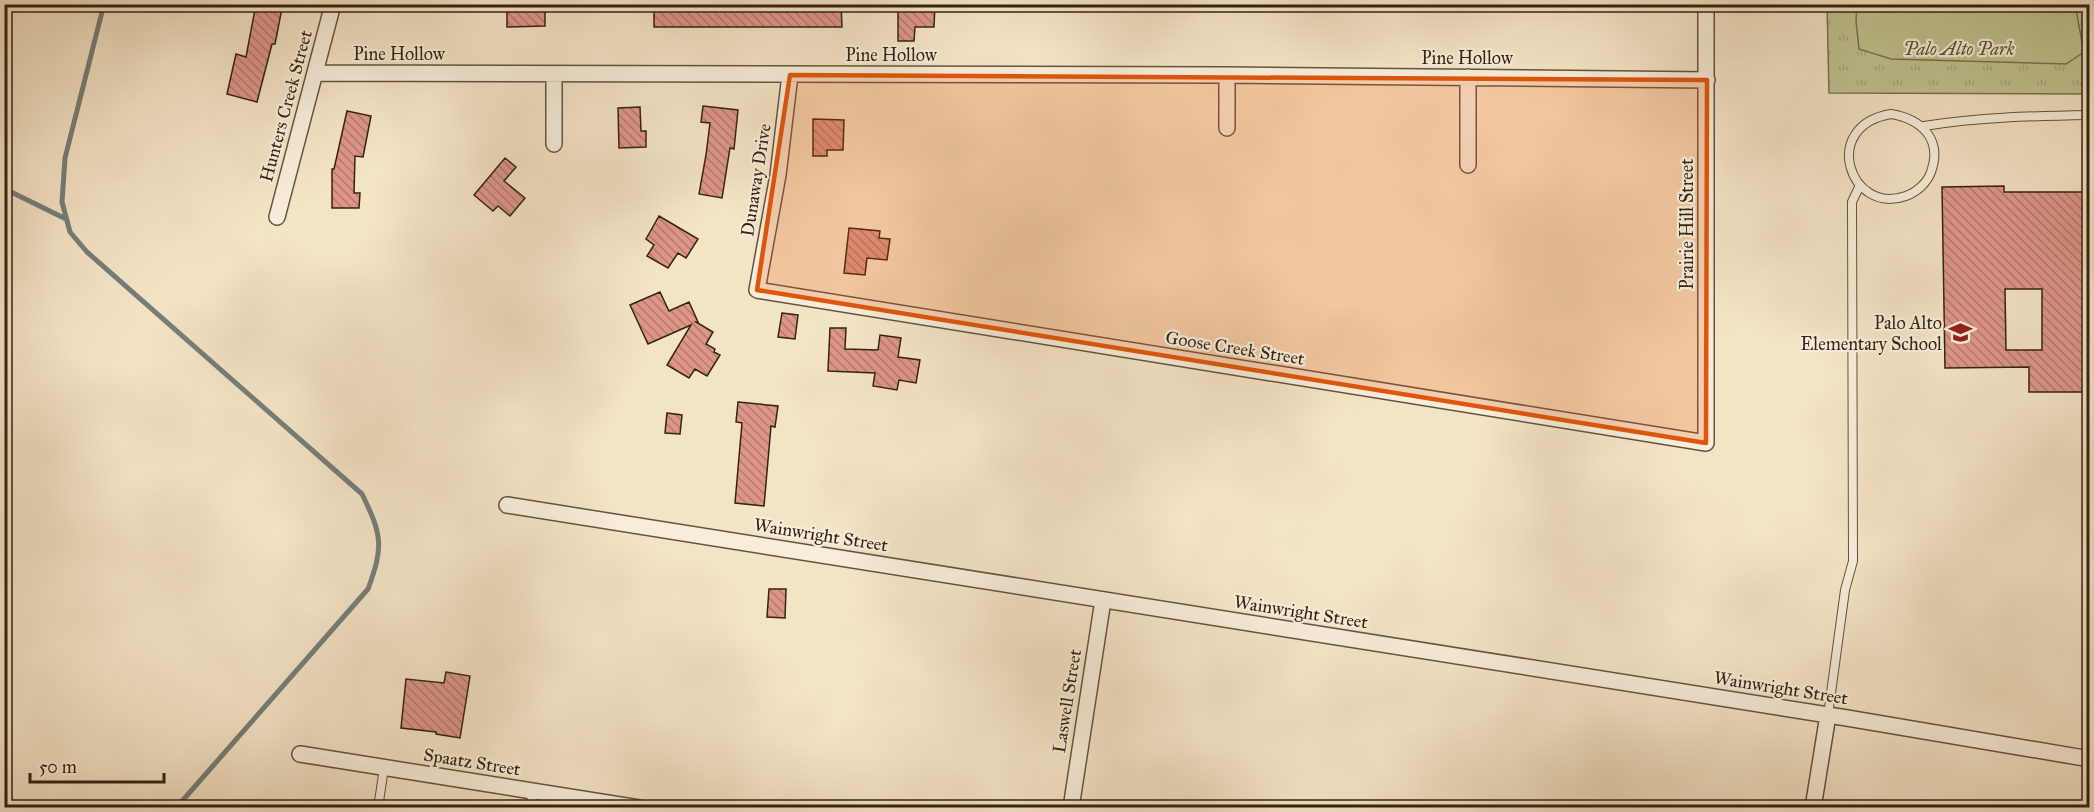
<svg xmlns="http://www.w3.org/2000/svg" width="2094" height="812" font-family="'IM FELL Great Primer',serif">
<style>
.park{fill:url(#park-tufts);stroke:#797352;stroke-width:1.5}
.pitch{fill:#bfc392;stroke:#797352;stroke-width:1.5}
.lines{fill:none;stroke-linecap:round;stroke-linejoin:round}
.stream{stroke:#757f79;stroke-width:5}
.building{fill:url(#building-back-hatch);stroke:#332311;stroke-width:1.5;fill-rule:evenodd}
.lane-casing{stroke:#63533e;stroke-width:10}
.street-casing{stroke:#63533e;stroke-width:18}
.lane{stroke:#f8edda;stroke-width:8}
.street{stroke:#f8edda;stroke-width:15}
.marked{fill:#df560c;fill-opacity:0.2;stroke:#df560c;stroke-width:4.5;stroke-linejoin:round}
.labels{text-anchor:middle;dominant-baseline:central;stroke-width:4.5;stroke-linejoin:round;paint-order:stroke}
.park-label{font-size:18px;font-style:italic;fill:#5d5338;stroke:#f8edda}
.street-label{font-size:18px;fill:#332311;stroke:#f8edda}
.poi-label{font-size:18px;fill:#332311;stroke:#f8edda;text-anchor:end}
</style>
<defs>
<pattern id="park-tufts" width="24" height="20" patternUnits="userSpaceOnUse" patternTransform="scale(1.5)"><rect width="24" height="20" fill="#bfc392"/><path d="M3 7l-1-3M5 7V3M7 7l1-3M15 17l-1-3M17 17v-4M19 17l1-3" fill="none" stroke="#a5a77d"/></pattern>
<pattern id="building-back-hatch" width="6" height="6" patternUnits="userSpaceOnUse" patternTransform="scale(1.5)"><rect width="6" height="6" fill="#dd9689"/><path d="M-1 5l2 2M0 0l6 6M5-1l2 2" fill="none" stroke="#b47a6f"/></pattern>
</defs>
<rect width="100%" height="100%" fill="#f4e4c6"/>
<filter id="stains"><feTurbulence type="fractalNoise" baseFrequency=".00333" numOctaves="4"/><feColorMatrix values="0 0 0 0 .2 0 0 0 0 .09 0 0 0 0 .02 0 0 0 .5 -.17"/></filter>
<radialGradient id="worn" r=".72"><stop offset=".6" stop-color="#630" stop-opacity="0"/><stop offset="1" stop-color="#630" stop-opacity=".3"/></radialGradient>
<path class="park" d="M1827,5H2089V94L1829,93Z"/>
<path class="pitch" d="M1857,5H2075L2084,52L2066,64L1891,59L1859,49L1856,21Z"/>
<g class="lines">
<path class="stream" d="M104,4L65,158L62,202L70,232L87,252L362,494C382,535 384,546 368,589L176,808
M4,191L11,192L66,219"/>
</g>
<path class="building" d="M256,4L282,8L275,44H272L257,102L227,94L236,54L246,57Z
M507,4H545V26L507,27Z
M654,4H841L842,27H654Z
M898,4H935L934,27H915L914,41H898Z
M703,106L738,110L734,149L730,148L722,198L699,194L706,155L710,123L701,122Z
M640,107L641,131H646V147L619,148L618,108Z
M347,111L371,116L363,157L355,156L354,193H360L359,208H332V169H334Z
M813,119L844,120L843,150H827V156H813Z
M505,158L516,167L504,181L525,198L510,216L498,206L493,211L474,195Z
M2004,186V192H2090V392H2029V367L1945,368L1942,187ZM2005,289H2042V350H2006Z
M659,216L698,239L686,258L678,253L668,268L647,256L654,245L646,239Z
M849,228L880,231L879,238L890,239L887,260L867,258L865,275L844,273Z
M660,292L669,311L689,302L698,322H696L713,332L706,344L715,349L714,352L720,355L707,376L695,369L689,378L667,365L691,325L648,344L630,305Z
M782,313L798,315L795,339L778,337Z
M830,328H846L845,349L878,350L880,335L901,338L898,357L920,360L916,383L899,380L897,390L873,386L875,373L828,371Z
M738,402L778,406L775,427L771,426L764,506L735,503L742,423L736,422Z
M667,413L682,415L680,434L665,433Z
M769,589H786L785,618L767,617Z
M446,672L470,676L460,738L436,734V732L401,728L406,679L444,683Z"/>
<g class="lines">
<defs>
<path id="lane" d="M1891,114C1921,119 1943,139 1931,172C1927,183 1917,192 1906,196C1850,216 1819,126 1891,114Z
M1924,126C1979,117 2034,116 2090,115
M1828,715L1845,590L1853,561L1852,202L1860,185
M378,808L384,768
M530,808L533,791"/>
<path id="street" d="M315,73L1227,75L1707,80
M554,74V144
M790,75L778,175L757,290L1706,443V4
M1227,75V128
M1468,165V77
M277,217L333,4
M507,505L1847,718L2090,759
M300,754L639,808
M1071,808L1103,600
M1813,808L1828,715"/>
</defs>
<use href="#lane" class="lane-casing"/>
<use href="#street" class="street-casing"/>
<use href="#lane" class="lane"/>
<use href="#street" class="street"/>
</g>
<path class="marked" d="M790,75L1707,80L1706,443L757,290Z"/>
<defs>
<symbol id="school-bare" viewBox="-9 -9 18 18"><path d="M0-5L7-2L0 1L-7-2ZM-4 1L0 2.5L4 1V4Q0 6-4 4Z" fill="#8f2418" stroke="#f8edda" stroke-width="2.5" paint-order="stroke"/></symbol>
</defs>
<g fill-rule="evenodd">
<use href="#school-bare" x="1944" y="316" width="33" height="33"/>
</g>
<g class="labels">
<g class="park-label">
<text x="1959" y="49">Palo Alto Park</text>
</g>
<g class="street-label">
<text x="399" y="54">Pine Hollow</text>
<text x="891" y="55">Pine Hollow</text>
<text x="1467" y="58">Pine Hollow</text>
<text transform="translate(286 106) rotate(-75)">Hunters Creek Street</text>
<text transform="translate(756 180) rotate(-81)">Dunaway Drive</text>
<text transform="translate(1687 224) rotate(-90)">Prairie Hill Street</text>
<text transform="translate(1235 348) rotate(9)">Goose Creek Street</text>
<text transform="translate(821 535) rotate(9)">Wainwright Street</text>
<text transform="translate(1301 612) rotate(9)">Wainwright Street</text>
<text transform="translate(1781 688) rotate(9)">Wainwright Street</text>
<text transform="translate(1067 701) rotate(-81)">Laswell Street</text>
<text transform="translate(472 762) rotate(9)">Spaatz Street</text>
</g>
<g class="poi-label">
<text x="1942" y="323">Palo Alto<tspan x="1942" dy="21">Elementary School</tspan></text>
</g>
</g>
<rect width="2094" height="812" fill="none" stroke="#f4e4c6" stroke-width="24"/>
<rect x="6" y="6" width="2082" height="800" fill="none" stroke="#332311" stroke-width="3"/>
<rect x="12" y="12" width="2070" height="788" fill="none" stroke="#332311" stroke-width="1.5"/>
<path d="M30 773v9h134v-9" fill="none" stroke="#332311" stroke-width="3"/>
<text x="39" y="773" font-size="18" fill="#332311" stroke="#f8edda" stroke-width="4.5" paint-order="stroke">50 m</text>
<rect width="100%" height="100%" filter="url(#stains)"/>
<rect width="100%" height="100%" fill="url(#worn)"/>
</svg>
